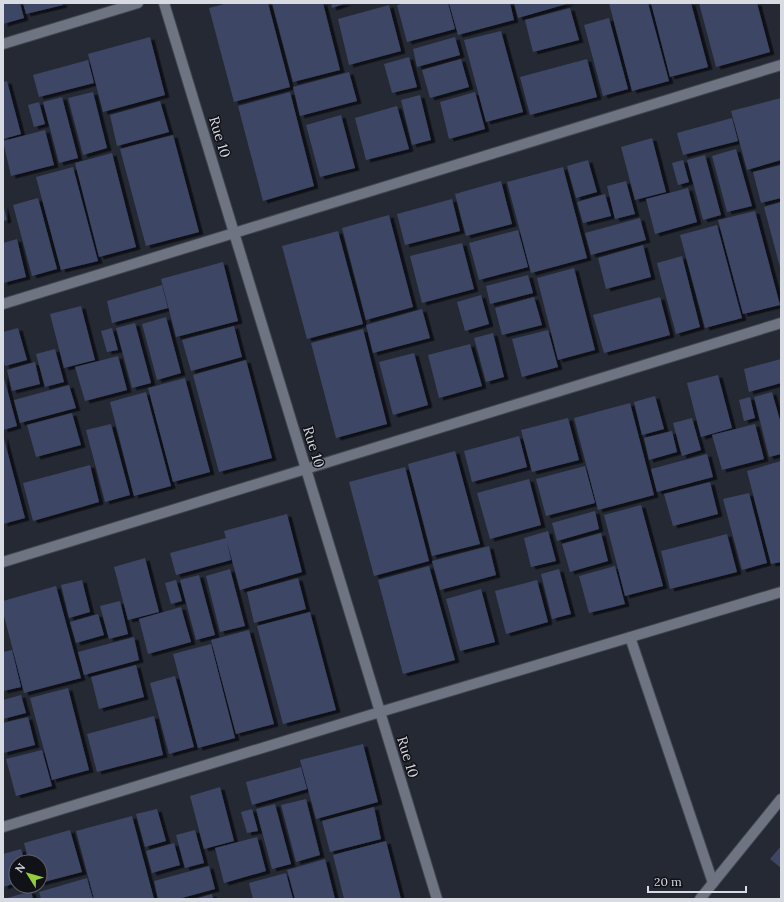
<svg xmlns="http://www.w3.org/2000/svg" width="784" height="902" font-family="Lora,serif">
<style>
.building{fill:#3d4665;filter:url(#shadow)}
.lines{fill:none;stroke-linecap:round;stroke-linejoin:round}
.minor-casing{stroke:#43464f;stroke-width:12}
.tertiary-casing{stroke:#43464f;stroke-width:12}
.minor{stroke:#6f7482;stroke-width:10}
.tertiary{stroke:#6f7482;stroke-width:10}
.labels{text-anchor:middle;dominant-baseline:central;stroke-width:3;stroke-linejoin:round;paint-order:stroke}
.street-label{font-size:14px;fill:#d8dbe2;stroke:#101217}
</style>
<defs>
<filter id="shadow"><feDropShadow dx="4.5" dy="2.5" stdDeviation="0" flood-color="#0009"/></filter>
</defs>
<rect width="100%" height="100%" fill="#252934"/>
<path class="building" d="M3,3H20L24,18L3,24Z
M23,3H62L63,5L26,14Z
M228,3H268L290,87L234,102L209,8Z
M272,3H323L340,70L293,82Z
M331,3H347L332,8Z
M405,3H448L455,29L407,42L397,5Z
M449,3H510L514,20L458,35Z
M514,3H570L518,18Z
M609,3H648L669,81L632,91Z
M651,3H691L708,67L670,77Z
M699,3H757L770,52L716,67Z
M389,5L401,51L349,65L338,19Z
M570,8L579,40L533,52L525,20Z
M609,18L628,89L603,96L584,25Z
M501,31L523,112L486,122L464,40Z
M150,37L165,95L103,112L88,54Z
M455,37L460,55L417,67L413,49Z
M409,57L417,87L392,93L384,64Z
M461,59L469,87L430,98L422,70Z
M587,59L597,97L530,115L520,77Z
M88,60L94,83L39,97L33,75Z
M349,72L357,101L300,116L293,87Z
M7,81L21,134L3,139V82Z
M93,92L107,148L83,155L68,98Z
M290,92L314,186L263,201L238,106Z
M475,92L485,129L449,139L440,102Z
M420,95L431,140L412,145L401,100Z
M62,97L78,158L59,163L43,102Z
M781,98V160L747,170L731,111Z
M160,101L169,132L117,146L110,115Z
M39,102L45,124L34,127L28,105Z
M397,106L409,149L366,160L355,118Z
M341,115L355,168L320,177L306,125Z
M732,118L738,141L683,155L677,133Z
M45,130L54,165L11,176L3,141Z
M173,135L199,232L146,246L120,149Z
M652,138L666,192L635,200L621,147Z
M736,149L752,206L727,212L712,156Z
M112,153L136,247L99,257L75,163Z
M705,155L721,215L703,220L687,160Z
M588,160L597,192L576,198L567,166Z
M683,160L689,182L678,185L672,163Z
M781,165V198L761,203L753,172Z
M73,167L98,261L61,270L36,177Z
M563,167L587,258L531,273L507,182Z
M501,181L512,224L466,236L455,194Z
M626,181L635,214L615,219L607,186Z
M688,188L697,222L655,234L646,199Z
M605,194L611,216L583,223L577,202Z
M38,198L57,269L32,276L13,205Z
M452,199L460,231L405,245L397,214Z
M781,202V271L764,207Z
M3,204L7,220L3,221Z
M755,211L780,305L743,314L718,220Z
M389,215L413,307L366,320L342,228Z
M640,218L646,240L591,255L585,233Z
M717,225L742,318L705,328L680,235Z
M518,230L528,267L479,280L469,243Z
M338,231L363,324L307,339L282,246Z
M17,239L26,277L3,283V243Z
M462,243L474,289L422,303L410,256Z
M643,245L651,277L606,289L598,258Z
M682,256L700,327L676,334L657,263Z
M223,262L238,321L176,337L161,279Z
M574,268L595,350L558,360L537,278Z
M528,275L533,293L490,304L486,286Z
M162,285L168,308L112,323L107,301Z
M481,295L489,324L465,331L457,302Z
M534,297L542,325L502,335L495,308Z
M660,297L670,335L604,353L593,315Z
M81,306L95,360L64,368L50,314Z
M422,309L430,338L373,353L366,325Z
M166,317L181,373L157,380L142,324Z
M135,323L151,383L132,388L116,328Z
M234,326L242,357L191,371L182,340Z
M18,328L27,360L5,366L3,358V332Z
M112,328L118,350L107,352L101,331Z
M363,329L387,424L336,438L311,343Z
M548,330L558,367L522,377L512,339Z
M493,333L504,377L486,382L474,338Z
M470,344L482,386L439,398L428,355Z
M55,349L64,382L45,387L36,354Z
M414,353L428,405L393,415L379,362Z
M118,356L127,390L85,401L75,367Z
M781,359V383L749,392L744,369Z
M246,360L272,458L219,472L193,375Z
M35,362L40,384L12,391L7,370Z
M3,374L17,426L3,430Z
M718,375L732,428L701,437L687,383Z
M185,378L210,472L173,482L148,388Z
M69,385L76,408L20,423L14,400Z
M146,392L171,486L134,496L110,402Z
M772,392L781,424V454L769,457L754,397Z
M655,396L664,429L642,435L634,402Z
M750,397L755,418L744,421L739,400Z
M630,403L654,495L598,510L574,418Z
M72,413L81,445L36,457L27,425Z
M568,418L579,460L532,472L521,430Z
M692,418L701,450L682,456L673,423Z
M111,424L130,495L105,502L86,430Z
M755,424L764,459L722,470L712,435Z
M672,431L677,452L649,460L644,438Z
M3,435L25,518L3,524Z
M519,436L527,467L472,482L464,451Z
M455,451L480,544L432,556L408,464Z
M707,454L713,477L657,492L651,469Z
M781,461V562L771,564L747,471Z
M90,465L99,502L33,521L23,483Z
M585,466L595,503L546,516L536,479Z
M405,467L429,561L374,576L349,482Z
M529,479L541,525L490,539L477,493Z
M710,482L718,514L673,526L664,494Z
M749,493L767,563L742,570L723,499Z
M641,505L663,586L625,596L604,515Z
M595,511L599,529L557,541L552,523Z
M287,514L302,572L240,590L224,531Z
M548,531L556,561L531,567L524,538Z
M601,533L608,561L570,572L562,544Z
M727,534L737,572L670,589L661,551Z
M226,538L231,560L176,575L170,553Z
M489,546L496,575L440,590L432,561Z
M145,558L159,612L128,620L114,567Z
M429,566L455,660L403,674L378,580Z
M615,566L625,604L589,613L579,576Z
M230,569L245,626L220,632L206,576Z
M559,569L571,614L552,619L541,574Z
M199,575L215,635L196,640L180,580Z
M298,578L306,609L254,623L247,592Z
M82,580L90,612L69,618L61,585Z
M176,580L182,601L171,604L165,583Z
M537,580L548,622L506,634L495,591Z
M56,586L81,678L24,693L3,612V601Z
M481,589L495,642L460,651L446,599Z
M120,601L128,634L109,639L100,606Z
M181,607L191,642L148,654L139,619Z
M310,612L336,710L283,724L257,626Z
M98,614L104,635L76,643L70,622Z
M249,630L274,724L236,734L211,640Z
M134,637L139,660L84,675L78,652Z
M211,644L235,738L198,748L173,654Z
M12,650L21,687L3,691V652Z
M136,665L144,697L99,709L91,677Z
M175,676L194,747L169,754L150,683Z
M68,688L89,770L52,780L30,698Z
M21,695L26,713L3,719V700Z
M154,716L163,755L97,772L87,734Z
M28,717L35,745L3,753V723Z
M363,744L378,802L316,819L300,760Z
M42,750L52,786L16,796L6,759Z
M301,767L307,789L252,805L246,782Z
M220,787L234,841L204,849L190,796Z
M306,799L320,855L296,862L281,805Z
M275,804L291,864L272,869L256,809Z
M374,807L381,839L330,852L322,821Z
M157,809L166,841L145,847L136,814Z
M252,809L258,831L247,833L241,812Z
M132,816L154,899H94L76,831Z
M70,830L82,872L40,883V862H29L24,843Z
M195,830L204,863L185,868L176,835Z
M257,837L266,871L224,883L215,848Z
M386,841L401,899H344L333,855Z
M174,843L180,865L152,873L146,851Z
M781,846V868L770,859Z
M21,849L25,862H16V883L3,887V854Z
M325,859L335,899H295L287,870Z
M209,866L215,889L178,899H158L154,881Z
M286,873L293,899H253L249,883Z
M87,878L93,899H41L39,892Z
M31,891L33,899H4Z
M212,894L213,899H195Z"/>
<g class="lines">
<defs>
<path id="minor" d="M164,3L437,899
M3,44L138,3
M3,304L781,65
M3,562L781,323
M630,637L713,883
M3,827L380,712L781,592"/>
<path id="tertiary" d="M700,899L781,799"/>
</defs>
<use href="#minor" class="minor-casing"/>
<use href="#tertiary" class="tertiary-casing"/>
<use href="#minor" class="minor"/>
<use href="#tertiary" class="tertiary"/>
</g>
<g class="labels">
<g class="street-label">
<text transform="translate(220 137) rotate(73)">Rue 10</text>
<text transform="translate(314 447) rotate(73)">Rue 10</text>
<text transform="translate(408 757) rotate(73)">Rue 10</text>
</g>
</g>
<rect width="784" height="902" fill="none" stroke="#d8dbe2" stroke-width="8"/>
<g transform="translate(28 874) rotate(307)"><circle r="19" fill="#101217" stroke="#606268"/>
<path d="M0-3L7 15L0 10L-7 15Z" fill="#93cd3e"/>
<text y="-6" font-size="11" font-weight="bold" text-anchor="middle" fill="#d8dbe2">N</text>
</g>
<path d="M648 886v6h98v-6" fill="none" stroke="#d8dbe2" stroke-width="2"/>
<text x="654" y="886" font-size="12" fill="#d8dbe2" stroke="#101217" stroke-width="3" paint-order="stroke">20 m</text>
</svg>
